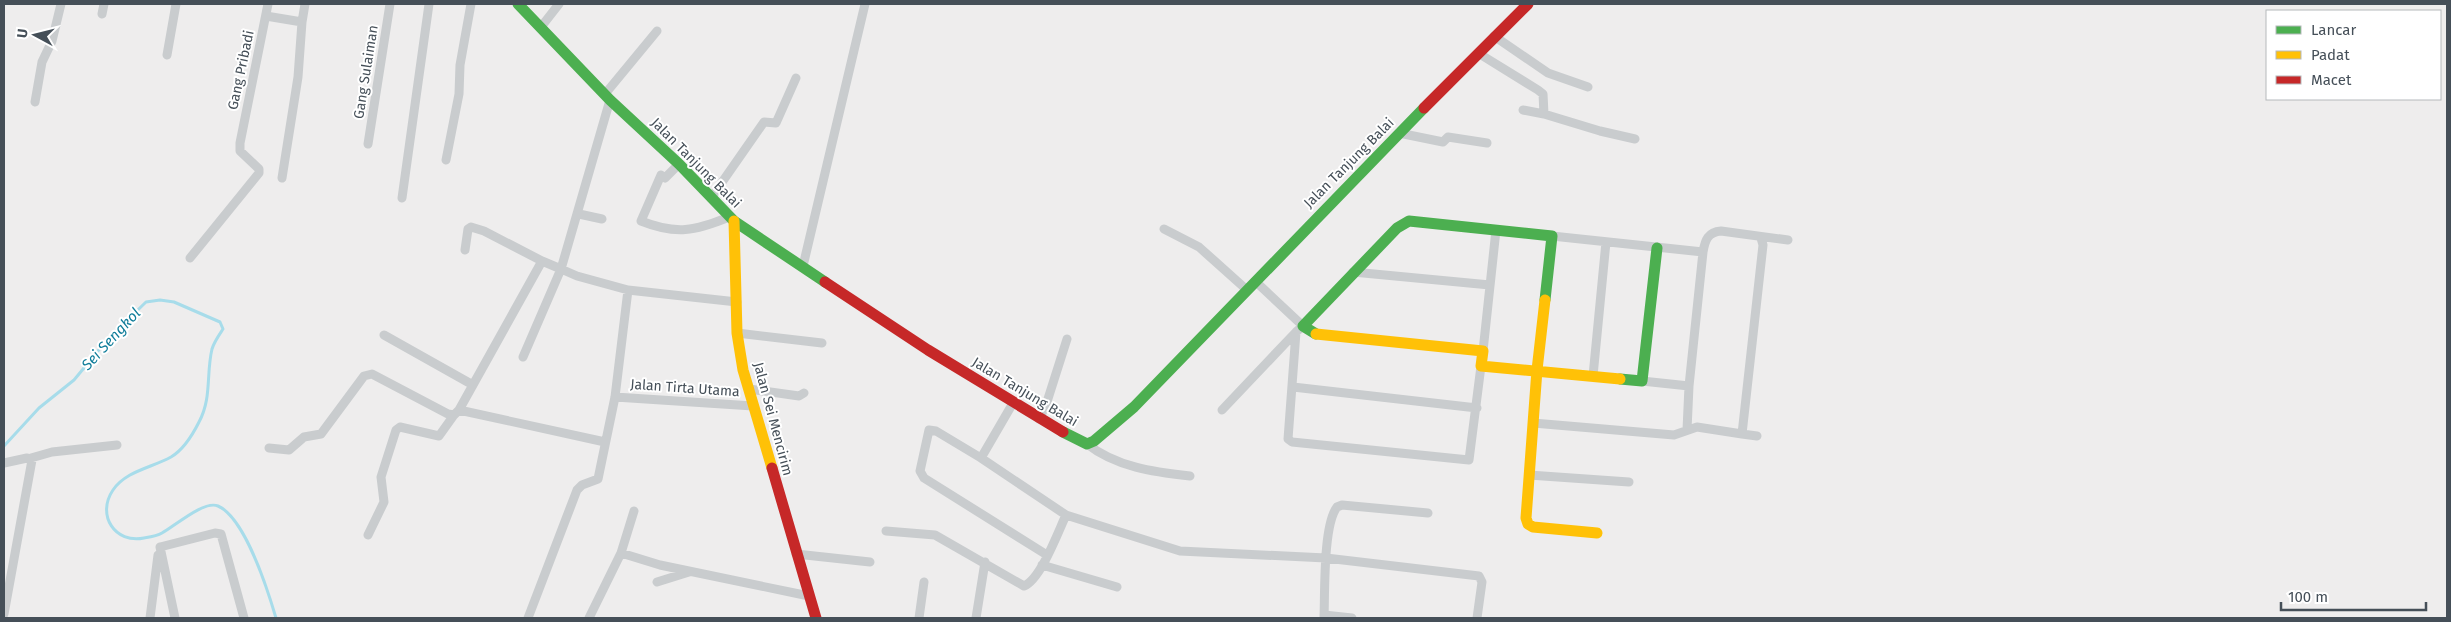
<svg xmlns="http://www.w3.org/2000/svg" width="2451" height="622" font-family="'Fira Sans',sans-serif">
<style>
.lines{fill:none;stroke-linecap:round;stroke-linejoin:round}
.stream{stroke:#a7dcea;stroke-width:3}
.street{stroke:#c9ccce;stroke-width:9}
.fast{stroke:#4caf50;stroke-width:11}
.slow{stroke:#ffc107;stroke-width:11}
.jam{stroke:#c62828;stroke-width:11}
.labels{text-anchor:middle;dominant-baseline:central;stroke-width:4;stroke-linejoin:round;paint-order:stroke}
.street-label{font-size:14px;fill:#454f58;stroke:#fff}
.water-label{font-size:15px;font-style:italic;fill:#107d9a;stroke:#fff}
</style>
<rect width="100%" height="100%" fill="#eeeded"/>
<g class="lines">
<path class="stream" d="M4,446L39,408L74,380L107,340L146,302L160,300L174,302L220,322L223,329C219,335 214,342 212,349C206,374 212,398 199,422C193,434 183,450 171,457C151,468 126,471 113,490C96,515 115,544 144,538C150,537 157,536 162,533C175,526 204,500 218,506C245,518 268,591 276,618"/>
<path class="street" d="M102,14L104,4
M266,16L302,22L298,77L282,178
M302,22L305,4
M541,27L559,4
M1494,36L1548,73L1588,87
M1478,53L1538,90L1543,94L1544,114L1600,131L1635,139
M167,55L176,4
M605,94L657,31
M35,102L42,62L52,41L61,4
M1523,110L1544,114
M1399,133L1443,142L1448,137L1487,143
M368,144L390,4
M446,160L459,94L460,65L471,4
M679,164L665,178L661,175L641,221C676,235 695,231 729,217
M402,198L429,4
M711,198L764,122L776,123L796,78
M579,214L602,219
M1164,229L1199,247L1247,290
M1552,236L1703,252
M465,250L468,229L471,227L484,231L542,261
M190,258L259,173V169L240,151V143L268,4
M803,266L865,4
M1353,272L1490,285
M1255,281L1303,326L1296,332L1288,439L1292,442L1469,460L1481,366
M628,290L737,302
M737,333L822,343
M384,335L473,385
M1483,351L1496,230
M523,357L561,269L577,276L628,290L615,397L598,479L582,485L577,490L528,618
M1593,376L1606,242
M1642,381L1689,386L1703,252C1705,240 1708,232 1721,231L1788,240
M1293,387L1477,408
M749,389L799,396L804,393
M615,397L753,406
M1013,403L981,458L1066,515L1180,551L1326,558L1479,576L1482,582L1477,618
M459,410L542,261L561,269L610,100
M1222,410L1296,332
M1039,419L1046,405L1067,339
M1533,423L1674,435L1697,427L1742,434L1763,245L1761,238
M1687,430L1689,386
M1742,434L1757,436
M1087,444C1116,467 1154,472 1190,476
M269,448L289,450L304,437L321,434L364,376L372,374L448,414L454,415L459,410L605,442
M31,458L52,452L117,445
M981,458L936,431L929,430L920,471L924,478L1047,555
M4,463L27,458L32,460L4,614
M1529,475L1629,482
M886,531L935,535L1024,586C1041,579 1058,532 1066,515
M368,535L384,502L381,477L396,430L400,427L439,436L454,415
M160,547L215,533L221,534L244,618
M160,547L175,618
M621,553L660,565L809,596
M796,554L870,562
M1042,565L1117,587
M657,582L689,572
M1324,615L1352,618
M150,618L158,555
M589,618L621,553L634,511
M919,618L924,582
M976,618L985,562
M1324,618C1325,593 1323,525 1337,507L1342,505L1428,513"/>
<path class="fast" d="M518,4L610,100L679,164L734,221L825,282
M1316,334L1303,326L1397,228L1409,221L1552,236L1545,300
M1620,379L1642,381L1657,248
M1063,432L1087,444L1094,441L1134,407L1424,108"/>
<path class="slow" d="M734,221L737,333L743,370L772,468
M1545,300L1537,370L1526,518L1528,524L1533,527L1597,533
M1316,334L1483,351L1481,366L1620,379"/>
<path class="jam" d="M1424,108L1528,4
M825,282L928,350L1063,432
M772,468L816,618"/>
</g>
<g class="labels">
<g class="street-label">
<text transform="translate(241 70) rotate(-78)">Gang Pribadi</text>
<text transform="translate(366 72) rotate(-81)">Gang Sulaiman</text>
<text transform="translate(696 163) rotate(45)">Jalan Tanjung Balai</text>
<text transform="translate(1349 163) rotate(-45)">Jalan Tanjung Balai</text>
<text transform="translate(685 388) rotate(4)">Jalan Tirta Utama</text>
<text transform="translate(1025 392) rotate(31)">Jalan Tanjung Balai</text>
<text transform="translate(773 419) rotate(75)">Jalan Sei Mencirim</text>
</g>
<g class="water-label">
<text transform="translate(111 339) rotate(-47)">Sei Sengkol</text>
</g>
</g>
<rect width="2451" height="622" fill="none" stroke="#454f58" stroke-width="10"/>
<rect x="2266" y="10" width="175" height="90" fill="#ffffff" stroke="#b5b9bc"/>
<rect x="2276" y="26" width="25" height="8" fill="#4caf50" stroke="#b5b9bc"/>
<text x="2311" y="35" font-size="15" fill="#454f58">Lancar</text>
<rect x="2276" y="51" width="25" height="8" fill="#ffc107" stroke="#b5b9bc"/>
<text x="2311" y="60" font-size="15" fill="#454f58">Padat</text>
<rect x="2276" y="76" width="25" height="8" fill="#c62828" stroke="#b5b9bc"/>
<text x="2311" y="85" font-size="15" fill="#454f58">Macet</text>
<g transform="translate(35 35) rotate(277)" stroke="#ffffff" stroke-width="4" paint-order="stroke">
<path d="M0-4L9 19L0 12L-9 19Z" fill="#454f58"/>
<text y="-8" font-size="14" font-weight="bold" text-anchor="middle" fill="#454f58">U</text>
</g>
<path d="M2281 602v8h145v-8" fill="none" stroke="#454f58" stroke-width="2.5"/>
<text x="2288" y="602" font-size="15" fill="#454f58" stroke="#ffffff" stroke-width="4" paint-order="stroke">100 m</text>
</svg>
